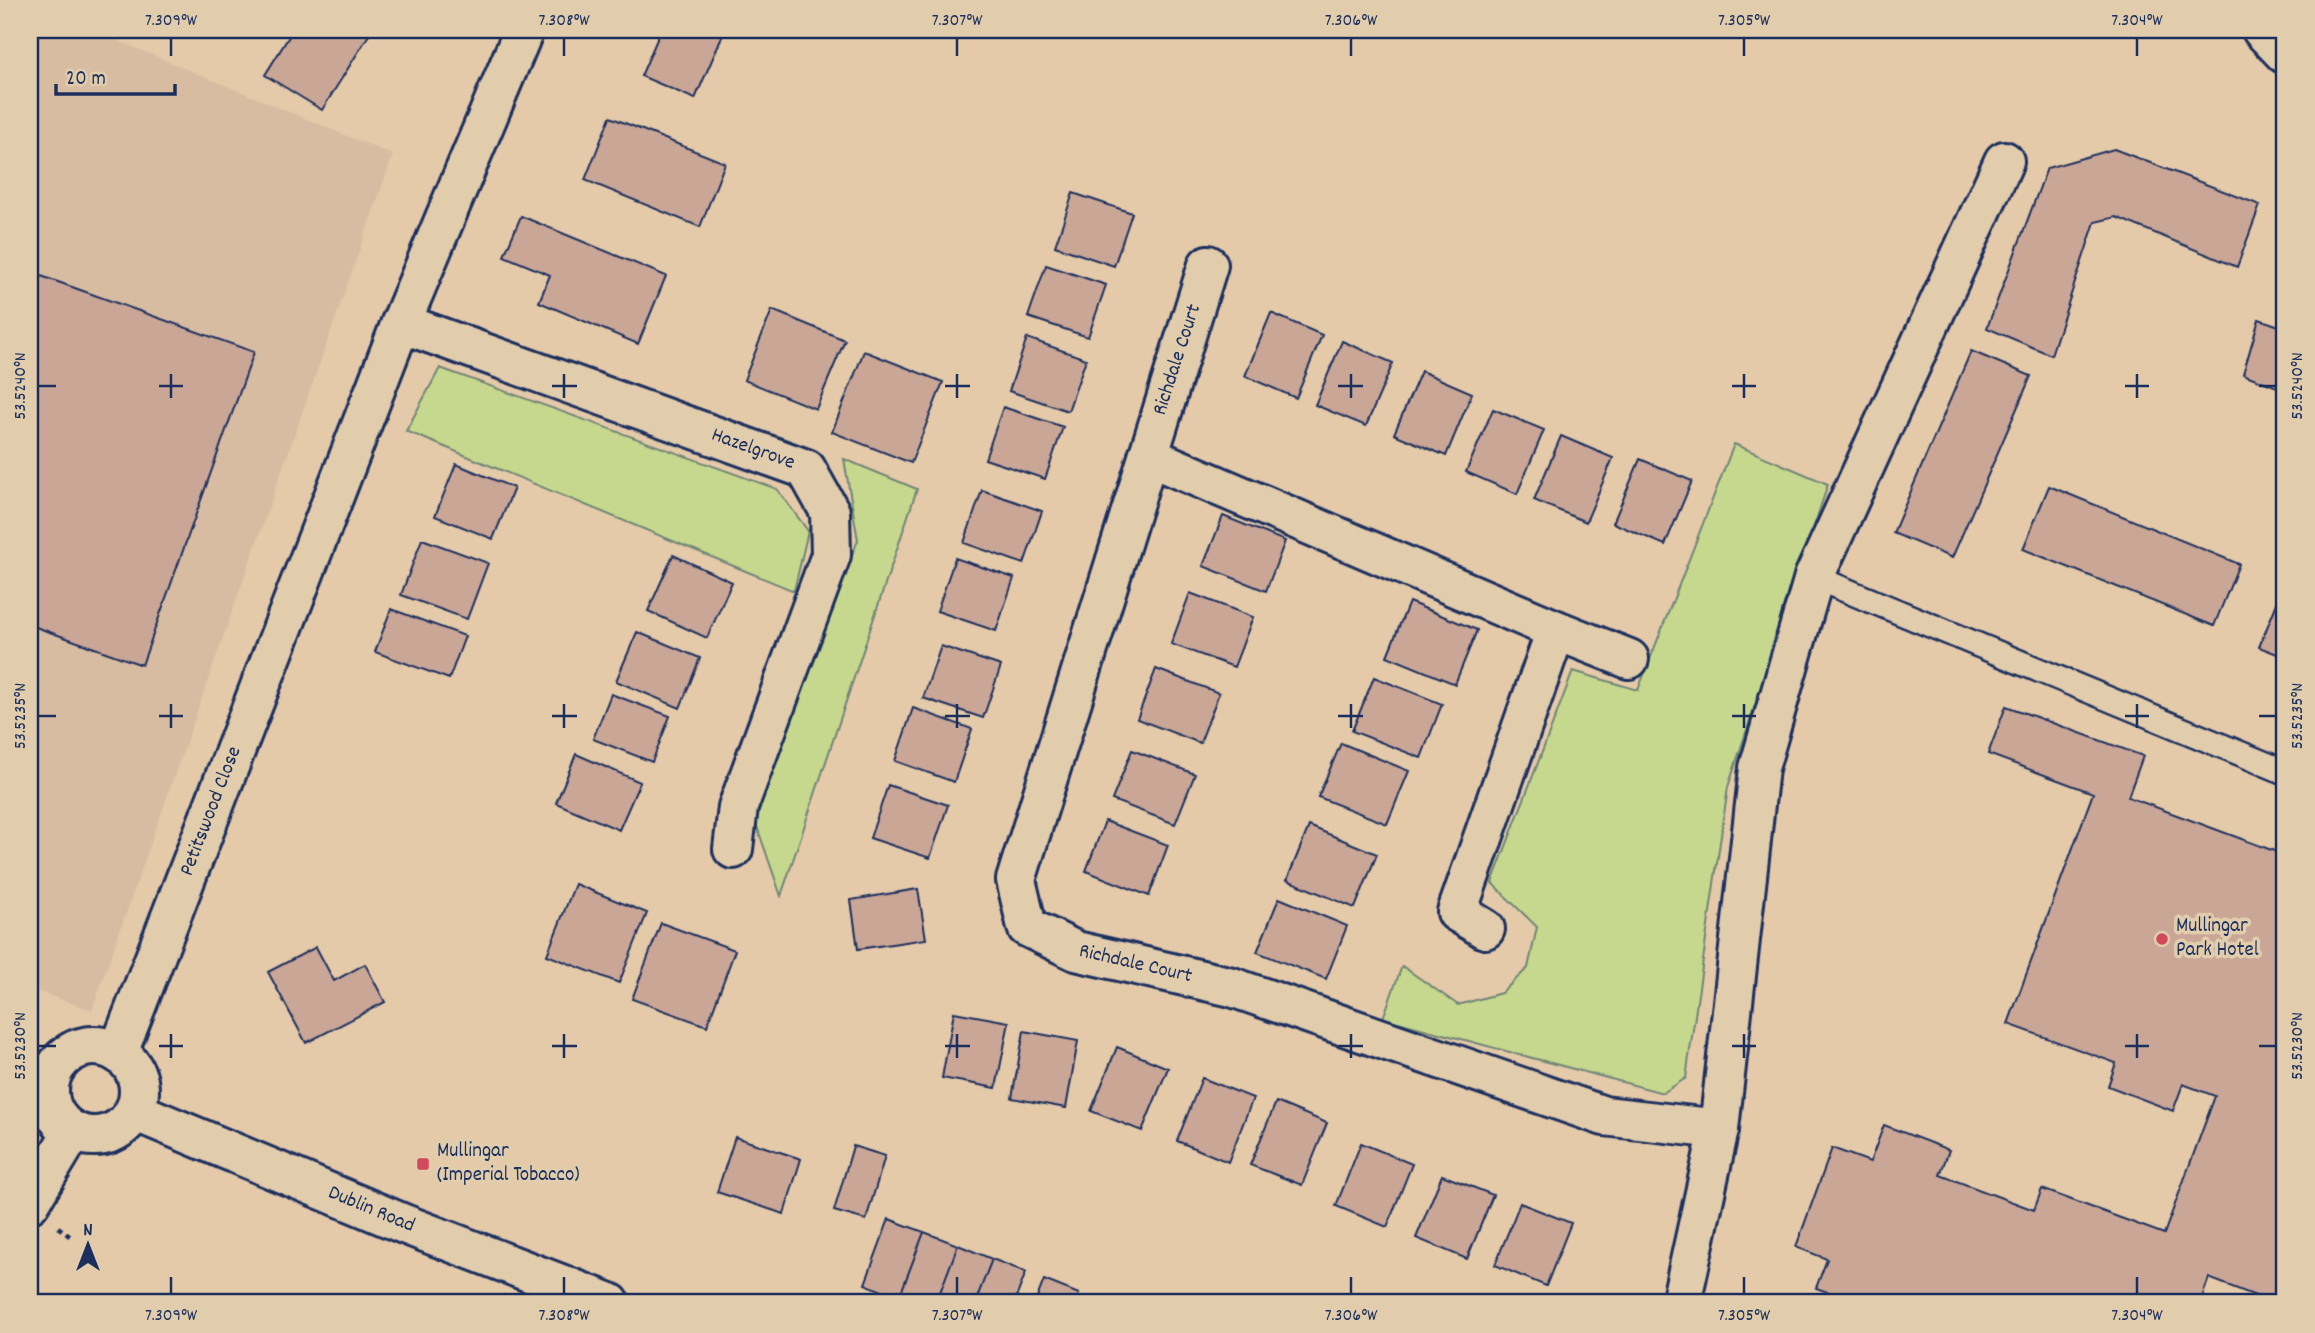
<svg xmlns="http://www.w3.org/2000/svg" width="2315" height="1333" font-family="Dekko,sans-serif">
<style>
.built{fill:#d8bca2}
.green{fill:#c6d88d;stroke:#708476;stroke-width:2}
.building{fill:#caa696;stroke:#1b2f5e;stroke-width:2}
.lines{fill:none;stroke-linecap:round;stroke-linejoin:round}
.lane-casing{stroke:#1b2f5e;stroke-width:28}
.street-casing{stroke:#1b2f5e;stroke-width:44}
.secondary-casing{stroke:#1b2f5e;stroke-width:44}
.highway-casing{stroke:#1b2f5e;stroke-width:44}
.path{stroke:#1b2f5e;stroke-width:4.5;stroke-dasharray:5 5;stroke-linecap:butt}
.lane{stroke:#e1ccab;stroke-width:23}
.street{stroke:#e1ccab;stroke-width:38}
.secondary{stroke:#e1ccab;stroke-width:38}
.highway{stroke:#e1ccab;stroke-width:38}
.ticks{fill:none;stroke:#1b2f5e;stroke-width:2.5}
.poi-dot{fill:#d1495b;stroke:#e1ccab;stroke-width:2.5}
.labels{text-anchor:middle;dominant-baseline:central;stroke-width:7;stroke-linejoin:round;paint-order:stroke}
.street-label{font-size:21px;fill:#1b2f5e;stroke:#e1ccab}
.poi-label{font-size:21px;fill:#1b2f5e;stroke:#e1ccab;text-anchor:start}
.neatline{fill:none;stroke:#1b2f5e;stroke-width:2.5}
.ticks-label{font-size:18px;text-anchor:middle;fill:#1b2f5e}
</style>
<rect width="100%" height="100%" fill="#e4caa9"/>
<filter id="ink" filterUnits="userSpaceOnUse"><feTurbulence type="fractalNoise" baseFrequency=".0143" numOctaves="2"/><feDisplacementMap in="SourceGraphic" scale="14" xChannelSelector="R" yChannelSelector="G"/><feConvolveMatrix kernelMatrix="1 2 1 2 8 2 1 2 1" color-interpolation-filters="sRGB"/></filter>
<g filter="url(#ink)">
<path class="built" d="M30,30H123L119,41L393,155L92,1010L30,989Z"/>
<path class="green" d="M440,368L777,489L808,531L794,591L406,431Z
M1734,444L1828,484L1728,787L1686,1078L1663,1093L1383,1018L1402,966L1458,1005L1501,993L1528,968L1537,927L1492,883L1573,671L1638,690Z
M844,459L917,489L781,896L753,815L858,540Z"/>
<path class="building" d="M293,30H372L322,110L265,75Z
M661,30H725L695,99L641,76Z
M610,117L725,163L700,227L585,180Z
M2114,149L2260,205L2237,267L2116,217L2095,222L2051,355L1987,328L2047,168Z
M1073,193L1132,213L1114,266L1055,246Z
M521,216L666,276L638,344L539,302L550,275L504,256Z
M1046,265L1106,285L1088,337L1028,317Z
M30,272L254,352L142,665L30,625Z
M772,310L845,340L816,409L744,380Z
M1271,313L1322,335L1296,398L1245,376Z
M2259,319L2285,328V390L2243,374Z
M1027,338L1086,359L1068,411L1009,391Z
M1342,341L1393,363L1366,426L1315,405Z
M864,351L943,382L911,463L832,432Z
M1971,351L2031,376L1952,558L1893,533Z
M1421,371L1472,393L1446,456L1394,434Z
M1003,407L1063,427L1045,479L985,459Z
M1493,409L1544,430L1517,494L1466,472Z
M1561,436L1613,458L1586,522L1534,500Z
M1640,459L1692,481L1665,545L1613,523Z
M456,464L514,488L493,539L435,516Z
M2049,486L2239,564L2214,626L2023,549Z
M982,490L1042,511L1024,564L964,543Z
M1223,516L1285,541L1266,591L1203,566Z
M422,539L488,563L467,619L401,595Z
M673,555L732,582L707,638L648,611Z
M955,558L1014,578L996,631L937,611Z
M2284,586H2285V657L2259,647Z
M1190,593L1253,617L1234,667L1171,644Z
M1409,602L1477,630L1455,684L1387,656Z
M391,609L465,636L449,679L375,652Z
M637,632L700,658L680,708L616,681Z
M941,646L1001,666L983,718L923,698Z
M1156,669L1219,693L1200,743L1137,719Z
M1374,677L1442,704L1421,758L1352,731Z
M611,694L670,716L652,762L593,739Z
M2006,706L2143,756L2128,797L2285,855V1303H2259L2261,1298L2209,1278L2200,1303H1858L1816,1288L1827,1259L1796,1247L1832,1148L1870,1162L1884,1125L1949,1150L1940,1175L2034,1210L2042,1189L2164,1234L2215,1096L2183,1084L2173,1111L2108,1086L2116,1063L2008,1024L2093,793L1988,754Z
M913,708L972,729L954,782L895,761Z
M1341,743L1409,771L1387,824L1318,797Z
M1132,750L1195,774L1175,824L1112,800Z
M576,754L640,782L619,830L556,803Z
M888,785L948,805L930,858L870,838Z
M1105,821L1168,845L1149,896L1086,871Z
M1309,826L1377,854L1355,908L1287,880Z
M575,884L647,913L619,983L547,955Z
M918,889L926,939L858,949L851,900Z
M1279,898L1347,926L1326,979L1257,952Z
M661,923L735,950L707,1026L632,999Z
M316,947L334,981L365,964L385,1002L306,1043L268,972Z
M954,1012L1009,1022L996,1088L942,1078Z
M1024,1031L1078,1041L1066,1108L1012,1098Z
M1117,1047L1168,1068L1142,1131L1091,1111Z
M1202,1078L1253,1098L1228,1162L1177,1141Z
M1276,1102L1327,1123L1302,1185L1250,1165Z
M735,1137L801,1159L784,1214L717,1192Z
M1361,1143L1412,1164L1387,1227L1336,1206Z
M853,1146L885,1156L866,1220L834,1211Z
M1442,1175L1493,1195L1467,1259L1416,1238Z
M1520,1203L1571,1223L1546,1286L1495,1265Z
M889,1219L924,1232L899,1298L865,1284Z
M924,1232L958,1245L936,1303H913L899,1298Z
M958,1245L992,1259L975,1303H936Z
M992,1259L1026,1272L1014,1303H975Z
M1044,1280L1079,1294L1076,1303H1035Z"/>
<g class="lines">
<defs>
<path id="lane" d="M1814,577L2285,772"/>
<g id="street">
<path id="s1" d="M1208,265L1016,880L1027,927L1076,951L1232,987L1604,1116L1719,1129"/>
<path id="s2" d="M401,323L806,469L830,512L831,555L738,807L733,849"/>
<path d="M1148,456L1556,630L1457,912L1485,929"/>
<path d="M1556,630L1629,659"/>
<path id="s3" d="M118,1053L401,323L524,30"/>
<path d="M1681,1303L1719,1129L1759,768L1814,577L2004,161"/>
</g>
<g id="secondary">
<circle cx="94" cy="1091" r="45"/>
<path id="s4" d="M134,1111L404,1224L610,1303"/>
<path d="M30,1203L73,1131"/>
</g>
<path id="highway" d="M2262,30L2285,54"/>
</defs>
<use href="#lane" class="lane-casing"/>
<use href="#street" class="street-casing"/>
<use href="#secondary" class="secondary-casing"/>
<use href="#highway" class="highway-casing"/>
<path class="path" d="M58,1227L72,1238"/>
<use href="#lane" class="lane"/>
<use href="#street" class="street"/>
<use href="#secondary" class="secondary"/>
<use href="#highway" class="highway"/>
</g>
</g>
<path class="ticks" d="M171,38V56M564,38V56M957,38V56M1351,38V56M1744,38V56M2137,38V56M171,374V398M564,374V398M957,374V398M1351,374V398M1744,374V398M2137,374V398M38,386H56M159,386H183M552,386H577M945,386H970M1338,386H1363M1732,386H1756M2125,386H2149M2259,386H2276M171,704V728M564,704V728M957,704V728M1351,704V728M1744,704V728M2137,704V728M38,716H56M159,716H183M552,716H577M945,716H970M1338,716H1363M1732,716H1756M2125,716H2149M2259,716H2276M171,1034V1058M564,1034V1058M957,1034V1058M1351,1034V1058M1744,1034V1058M2137,1034V1058M38,1046H56M159,1046H183M552,1046H577M945,1046H970M1338,1046H1363M1732,1046H1756M2125,1046H2149M2259,1046H2276M171,1277V1294M564,1277V1294M957,1277V1294M1351,1277V1294M1744,1277V1294M2137,1277V1294"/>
<g class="poi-dot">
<circle cx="2162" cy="939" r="7"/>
<rect x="416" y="1157" width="14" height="14" rx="3.5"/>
</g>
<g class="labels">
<g class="street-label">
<text transform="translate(1178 360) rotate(-72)">Richdale Court</text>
<text stroke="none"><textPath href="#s2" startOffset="374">Hazelgrove</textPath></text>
<text stroke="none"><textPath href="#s3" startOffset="259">Petitswood Close</textPath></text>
<text stroke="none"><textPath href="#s1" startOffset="808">Richdale Court</textPath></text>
<text stroke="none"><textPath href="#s4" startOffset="257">Dublin Road</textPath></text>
</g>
<g class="poi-label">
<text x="2176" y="927">Mullingar<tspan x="2176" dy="24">Park Hotel</tspan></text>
<text x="437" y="1152">Mullingar<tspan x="437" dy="24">(Imperial Tobacco)</tspan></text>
</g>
</g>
<rect width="2315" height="1333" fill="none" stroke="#e1ccab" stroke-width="77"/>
<g transform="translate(88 1245)" stroke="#e1ccab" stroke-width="5" paint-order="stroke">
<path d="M0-5L12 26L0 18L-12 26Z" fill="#1b2f5e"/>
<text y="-10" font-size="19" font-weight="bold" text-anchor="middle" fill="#1b2f5e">N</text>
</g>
<path d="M56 84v10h119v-10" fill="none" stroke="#1b2f5e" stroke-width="3.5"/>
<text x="66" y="84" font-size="21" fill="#1b2f5e" stroke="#e1ccab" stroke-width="5" paint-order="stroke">20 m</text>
<rect x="38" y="38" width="2238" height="1256" class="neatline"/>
<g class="ticks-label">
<text x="171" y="25">7.309°W</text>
<text x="564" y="25">7.308°W</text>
<text x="957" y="25">7.307°W</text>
<text x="1351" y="25">7.306°W</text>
<text x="1744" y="25">7.305°W</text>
<text x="2137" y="25">7.304°W</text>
<text transform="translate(19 386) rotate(-90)" y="6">53.5240°N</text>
<text transform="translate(2296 386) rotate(-90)" y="6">53.5240°N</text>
<text transform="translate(19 716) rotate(-90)" y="6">53.5235°N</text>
<text transform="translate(2296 716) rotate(-90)" y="6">53.5235°N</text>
<text transform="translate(19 1046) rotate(-90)" y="6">53.5230°N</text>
<text transform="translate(2296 1046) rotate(-90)" y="6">53.5230°N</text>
<text x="171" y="1320">7.309°W</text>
<text x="564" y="1320">7.308°W</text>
<text x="957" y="1320">7.307°W</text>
<text x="1351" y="1320">7.306°W</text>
<text x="1744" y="1320">7.305°W</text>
<text x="2137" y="1320">7.304°W</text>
</g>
</svg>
